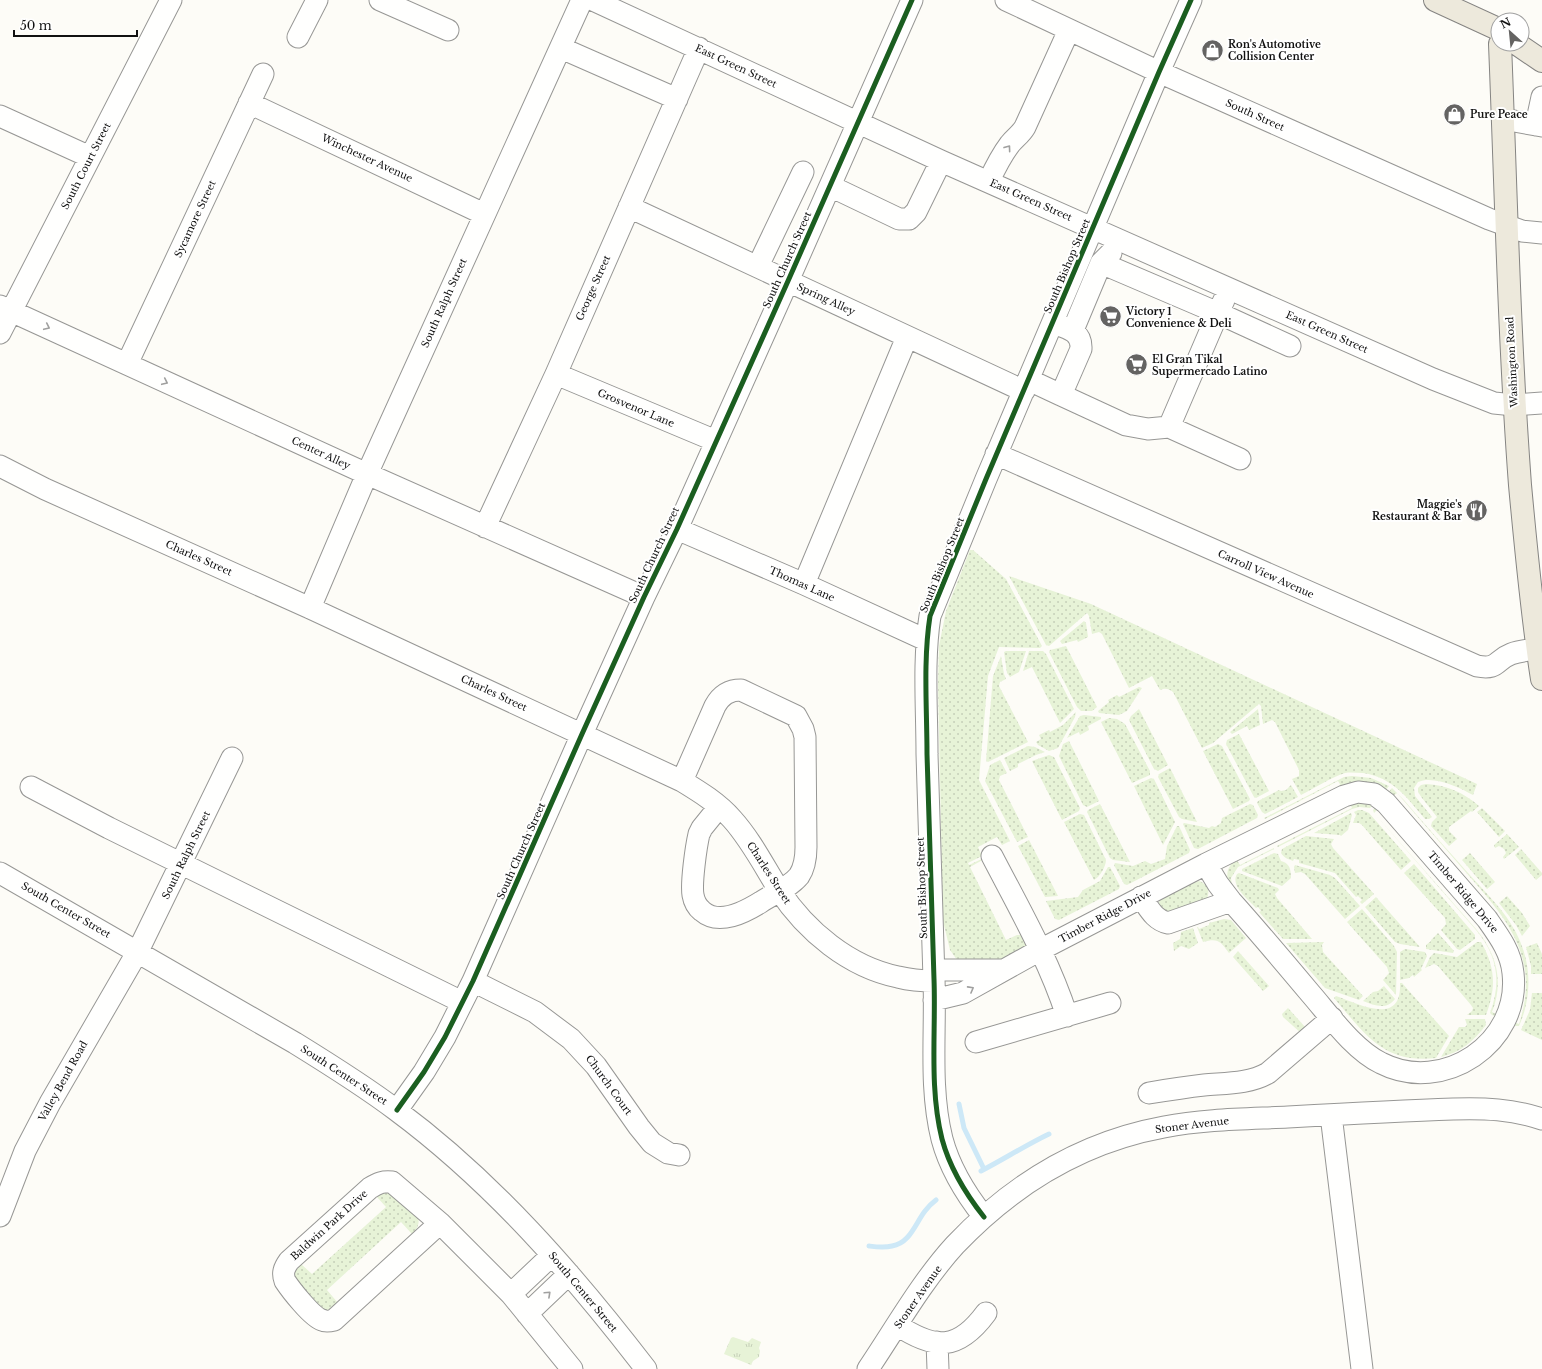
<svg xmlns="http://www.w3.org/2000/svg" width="1542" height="1369" font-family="'Libre Baskerville',serif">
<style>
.grass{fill:url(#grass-dots)}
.park{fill:url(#park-tufts)}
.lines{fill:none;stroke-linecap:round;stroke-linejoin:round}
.stream{stroke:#cde8f7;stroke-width:5}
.minor-casing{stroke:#979795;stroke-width:23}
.major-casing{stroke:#858482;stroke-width:24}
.minor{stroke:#fffffe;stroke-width:21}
.major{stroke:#ede9dc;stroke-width:22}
.cycleway-casing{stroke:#fff;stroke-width:8}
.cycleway{stroke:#1b5e20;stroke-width:5}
.oneway{stroke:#a0a09f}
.labels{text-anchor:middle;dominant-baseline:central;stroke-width:4;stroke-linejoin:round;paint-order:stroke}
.poi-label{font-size:10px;font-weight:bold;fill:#111;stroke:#fff;text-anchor:start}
.street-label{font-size:10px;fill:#111;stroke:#fff}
</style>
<defs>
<pattern id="grass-dots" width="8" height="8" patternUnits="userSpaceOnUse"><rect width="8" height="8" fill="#e7f3d7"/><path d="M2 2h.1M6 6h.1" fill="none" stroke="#c5cfb8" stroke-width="1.8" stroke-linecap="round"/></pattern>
<pattern id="park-tufts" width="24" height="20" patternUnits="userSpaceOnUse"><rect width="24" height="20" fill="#e7f3d7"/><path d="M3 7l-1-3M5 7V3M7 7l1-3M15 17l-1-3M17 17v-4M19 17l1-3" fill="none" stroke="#c5cfb8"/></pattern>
</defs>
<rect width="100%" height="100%" fill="#fdfcf7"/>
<path class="grass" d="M970,550H973L1006,579L1042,646L1040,648L999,647L988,676L979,780L1010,841L1002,845L997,837L978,847L982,856L968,863L969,865L988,856V857L970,867L1006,940L1017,935H1021L1026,943V946L1003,960H957L950,950L943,921L938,684L939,646L946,611Z
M1009,576L1091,604L1477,784L1473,795C1459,787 1433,775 1418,782L1414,788L1415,796L1432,817L1429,819H1425C1407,798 1394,778 1363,773C1357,773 1351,772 1345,773C1330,778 1315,788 1301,795L1292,779L1299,776V770L1275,722L1272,720L1263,724L1261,706L1259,704L1213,743L1202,748L1173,692C1168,688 1165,688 1160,690L1152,676L1129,688L1102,634L1099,632L1092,634L1089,616L1087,613L1049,646L1046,645Z
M1084,621L1086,623L1088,637L1078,642L1077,640L1062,644L1060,641Z
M1066,646L1097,707L1092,711H1081L1077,707L1049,652L1050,650Z
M1006,651H1026L1019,672L1010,677L1007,673L1004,652Z
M1029,651H1043L1046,654L1074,709L1060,723L1032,667L1023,671Z
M1001,656L1004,674L1006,679L1000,682L999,686L1028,742L988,762L986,761L993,676Z
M1139,687L1142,688L1127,711L1119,715L1099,713L1098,711L1109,702L1108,700L1117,695L1119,697Z
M1139,709L1168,765L1158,771L1154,769L1129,720L1131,716Z
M1258,709L1260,725L1249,730L1247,726L1232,734L1230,732Z
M1076,712L1075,717L1058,748L1049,751L1038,745L1036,742L1041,739L1039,735L1049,730L1050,732L1063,725Z
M1084,715L1101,717V719L1088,726L1089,730L1080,735L1079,732L1067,738L1080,716Z
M1109,718L1117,719L1125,724L1150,771V775L1132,783L1101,722Z
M1239,734L1269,791L1256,798L1254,797L1226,744L1227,740Z
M1069,741L1099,801L1087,807L1083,805L1059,756L1063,744Z
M1218,744L1222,746L1250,799L1249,801L1233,809L1203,751Z
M1028,746L1035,747L1045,752L1036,755L1018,764V767L1010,771L1004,758Z
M1049,755L1054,757L1080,808L1079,811L1062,820L1032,761Z
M1000,760L1007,773L1000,776L999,780L1028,837L1017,842L985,781L990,765Z
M1170,768L1197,822L1182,819L1179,817L1158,777L1159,774Z
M1352,776L1371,778L1389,786L1385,791L1341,786L1338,781L1265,819L1264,818L1344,777Z
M1151,778L1154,779L1175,822L1163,845L1134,786Z
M1426,784C1447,785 1464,793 1479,806L1472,812L1471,811L1449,827V831L1457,839L1449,846L1431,826L1432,822L1437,817L1422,798L1418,792V788L1421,785Z
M1291,785L1298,797L1265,814L1262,812L1257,803L1258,801L1279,790L1281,791L1286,790Z
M1392,788L1404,800C1425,825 1447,849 1468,873C1483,890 1500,906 1511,924C1531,955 1534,992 1519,1026H1513L1514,1022L1519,1024C1542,955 1504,916 1463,869C1441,844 1419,818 1397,793L1392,797L1388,793Z
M1351,801L1374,804L1370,808L1359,807L1352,809L1278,847L1277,846L1352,808L1349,802Z
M1100,804L1130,862L1113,860L1110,858L1087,812L1088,810Z
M1250,804L1253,805L1258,815L1257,818L1198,849L1194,848L1183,824L1184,823L1209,828L1212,826L1215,827L1221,823L1222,818Z
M1377,806L1379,808L1374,813L1476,929C1497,954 1504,982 1492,1012L1498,1015L1497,1017L1492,1015L1490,1013C1502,981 1497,955 1476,930L1374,813L1373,810Z
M1482,808L1505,831L1499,837L1477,812Z
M1358,810H1362L1369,813L1411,861L1401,870L1362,825L1359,823H1353L1356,815L1354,812Z
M1351,813L1352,815L1348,830L1341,836L1340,835L1314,833Z
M1080,814L1084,815L1106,860C1106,866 1100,877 1094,880L1064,822Z
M1177,826H1179L1190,850L1189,853L1127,885L1124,884L1114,865L1115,863L1133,866L1145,861L1151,864L1165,859L1167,846Z
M1507,834L1519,847L1504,859L1503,857L1506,853L1504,849L1499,846L1495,848L1494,845Z
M1306,836L1334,839L1331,844L1333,848L1374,894L1362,904L1360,902L1362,900L1358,896L1356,897L1335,873L1299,863V860L1294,859L1293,861C1288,859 1284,858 1281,853L1282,849Z
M1029,840L1058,896L1045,897L1018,846Z
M1274,848V849L1238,867L1231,878L1232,886L1228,882C1226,872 1228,865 1237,860L1240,865Z
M1521,849L1542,873V875L1536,880L1515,855Z
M1274,853L1278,854L1281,861C1290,863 1291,870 1291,878L1282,886L1242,871V869Z
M1470,853L1495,882L1487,889L1462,860Z
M1414,864L1475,935V939L1460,950L1457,949L1441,930L1446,924L1445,918L1404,873Z
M1295,865L1330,875L1335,878L1360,906L1345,919L1305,874L1301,872L1295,873L1294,867Z
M1108,867H1110L1120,886L1119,889L1059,920L1055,919L1046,901L1078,897L1083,890L1100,881Z
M1239,873L1278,888L1279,890L1275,894L1277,898L1312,939H1283L1259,912L1261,911L1258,907L1256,908C1248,899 1230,886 1237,874Z
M1199,881C1208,884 1211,892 1206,900L1164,913L1158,904L1160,900L1193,883Z
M1507,896L1522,913L1530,926L1522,936L1516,925L1499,903Z
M1376,897L1420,947L1400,944L1395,942L1365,907Z
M1362,909L1394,946L1397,952L1396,995L1383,980L1389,973L1387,967L1347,922Z
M1224,919L1231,920L1246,938L1229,953C1220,941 1218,938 1203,942L1197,927H1198L1199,929L1209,925V923Z
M1193,928L1198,943L1189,949L1181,946L1174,951L1173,943L1180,939L1181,932Z
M1438,933L1454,951L1453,953L1426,949V945L1431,941V940Z
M1324,942L1322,945L1323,952L1363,996L1359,1000L1325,988L1286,943Z
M1477,942H1481C1496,968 1496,988 1486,1015H1467L1472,1011L1473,1008L1471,1005L1438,966L1434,964L1425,968L1430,957L1434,953L1457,957Z
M1537,943L1542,954V974H1531V966L1526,947Z
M1405,949L1425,952L1427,956L1421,969L1422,970L1414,977L1413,975L1409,978L1400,980V952Z
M1238,951L1269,986L1263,991L1233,957Z
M1400,983H1402L1449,1036L1436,1058C1383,1064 1365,1034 1334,998L1336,996C1359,1004 1402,1027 1400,983Z
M1384,986L1395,999C1386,1011 1374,1005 1363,1001L1373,992L1378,991Z
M1532,993H1542V1040L1521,1030L1530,1010Z
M1288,1008L1306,1028L1302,1034L1283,1017L1282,1014Z
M1465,1019H1485L1486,1025C1474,1041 1461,1052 1441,1057L1459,1027H1465L1467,1025Z
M386,1192L391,1193L418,1217C420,1224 417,1229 412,1234L401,1222L327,1290L338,1303C335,1305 331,1310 327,1310C319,1310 303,1289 298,1283L295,1279V1271L301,1264L312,1274L386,1207L376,1196L379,1193Z"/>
<path class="park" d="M733,1337L748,1342L752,1338L761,1342L759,1348L760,1351L759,1357L753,1361L751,1365L724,1354L731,1338Z"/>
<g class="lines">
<path class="stream" d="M959,1104L964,1128L984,1169
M981,1171C1004,1159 1026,1145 1049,1134
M869,1246C877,1247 884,1248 892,1246C910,1243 915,1224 925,1211C928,1207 932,1203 936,1200"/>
<defs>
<path id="minor" d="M380,0L448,30
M593,0L941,161L1433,379L1494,403L1514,405L1542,403
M1006,0L1159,72L1489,219L1522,231L1542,233
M298,37L317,0
M561,48L677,99
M249,103L484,214
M0,116L90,157
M1503,119L1542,126
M1536,125L1542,97
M989,181C995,168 1001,156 1010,144C1015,138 1021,134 1025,127L1069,30
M830,186L899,219H909L916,212L941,161
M629,207L1024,391
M1101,263L1218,313L1224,300
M758,266L803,172
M0,306L356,469L644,597
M1073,330L1101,263L1111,253
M0,333L171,0
M127,364L263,74
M556,374L716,441
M1029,380L1061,395L1081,349C1082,331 1067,328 1053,323
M1061,395L1126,425L1148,429L1169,427L1218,313L1290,346
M1169,427L1240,459
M996,454L1477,666C1499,670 1495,660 1511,654C1519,651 1529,650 1537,649
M0,466L45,489L310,608L682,781C700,792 718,803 732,819C751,840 764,866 779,890C806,931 849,967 898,977C910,980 922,981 934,981
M485,527L556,374L699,48
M677,529L804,584L926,640
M804,584L907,337
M310,608L367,474L582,0
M682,781L715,706C721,695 729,690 741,690L796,716L803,729L805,737L806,847C806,857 805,867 799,876C790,887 773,894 761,902C745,912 719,926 702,911C697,907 694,901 693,895C691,883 696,847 699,834L702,828L719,807
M31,787L109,828L462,1002
M1358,792L1374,794L1386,803L1487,919C1499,936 1511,952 1513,973C1521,1043 1443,1095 1381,1063C1354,1050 1330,1016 1310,993C1284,962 1258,931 1231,901L1218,884L1206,864L1344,796Z
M992,856C1019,908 1049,960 1067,1016
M0,873L295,1043C329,1064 363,1085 396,1110C493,1182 573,1274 646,1369
M1141,897C1149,908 1154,920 1168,923L1231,901
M934,970H1003
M473,981L535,1012L571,1039L596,1066L639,1127L652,1143L668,1153L679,1155
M934,1000L963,993L1040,950L1206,864
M976,1042L1110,1003
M1149,1093C1167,1090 1186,1087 1204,1085C1225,1083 1249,1084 1268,1073L1332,1018
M397,1110L424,1072L445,1037L473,981L582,734L644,597L677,529L788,281L912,0
M1331,1115L1362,1369
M0,1216L25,1151L50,1103L138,951L232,758
M984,1217C965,1193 950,1169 942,1139C929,1087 936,1032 934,979C931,904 929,829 927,754C927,708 923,661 930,616L986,479L1159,72L1191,0
M440,1223L334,1320C330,1321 326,1322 322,1320C312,1317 291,1290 285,1281C282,1273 284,1268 289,1261L370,1188C378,1183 383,1181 392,1182L440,1223L511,1294L572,1369
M511,1294L552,1255
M527,1314L569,1274
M897,1325C935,1350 958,1351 986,1313
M937,1342L938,1369
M868,1369C895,1329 922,1281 955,1245C1012,1185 1082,1142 1164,1127C1205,1119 1247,1119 1288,1117C1343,1114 1398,1111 1453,1109C1484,1108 1512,1109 1542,1119"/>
<path id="major" d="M1435,0L1498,29
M1500,44C1506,191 1509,338 1520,485C1526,550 1532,615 1542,679
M1517,44L1542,61"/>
</defs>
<use href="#minor" class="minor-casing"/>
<use href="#major" class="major-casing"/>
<use href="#minor" class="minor"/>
<use href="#major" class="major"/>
<defs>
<path id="cycleway" d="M397,1110L424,1072L445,1037L473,981L582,734L644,597L677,529L788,281L912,0
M984,1217C965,1193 950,1169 942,1139C929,1087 936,1032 934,979C931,904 929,829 927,754C927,708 923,661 930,616L986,479L1159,72L1191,0"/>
</defs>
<use href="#cycleway" class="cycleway-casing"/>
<use href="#cycleway" class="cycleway"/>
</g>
<defs><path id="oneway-chevron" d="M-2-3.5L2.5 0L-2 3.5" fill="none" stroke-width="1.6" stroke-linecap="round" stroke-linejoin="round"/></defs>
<g class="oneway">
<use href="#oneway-chevron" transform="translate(1008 148) rotate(-54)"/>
<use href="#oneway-chevron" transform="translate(47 327) rotate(25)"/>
<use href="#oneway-chevron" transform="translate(165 382) rotate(25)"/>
<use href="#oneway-chevron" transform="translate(971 989) rotate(-29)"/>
<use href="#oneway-chevron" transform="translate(548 1294) rotate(-43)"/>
</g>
<defs>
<symbol id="shop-disc" viewBox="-11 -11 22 22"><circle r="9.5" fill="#646362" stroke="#fff"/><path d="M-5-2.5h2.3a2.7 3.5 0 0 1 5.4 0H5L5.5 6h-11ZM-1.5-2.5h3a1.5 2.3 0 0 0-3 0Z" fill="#fff"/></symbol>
<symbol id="supermarket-disc" viewBox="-11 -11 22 22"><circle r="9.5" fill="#646362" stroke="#fff"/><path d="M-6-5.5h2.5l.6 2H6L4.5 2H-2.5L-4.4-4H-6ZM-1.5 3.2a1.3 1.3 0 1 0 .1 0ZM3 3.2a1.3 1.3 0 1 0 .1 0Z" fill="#fff"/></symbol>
<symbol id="restaurant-disc" viewBox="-11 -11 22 22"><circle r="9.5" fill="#646362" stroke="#fff"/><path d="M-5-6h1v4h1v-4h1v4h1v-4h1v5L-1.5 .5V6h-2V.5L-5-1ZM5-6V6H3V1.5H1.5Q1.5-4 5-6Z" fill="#fff"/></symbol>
</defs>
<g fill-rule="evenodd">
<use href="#shop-disc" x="1200" y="38" width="25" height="25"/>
<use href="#shop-disc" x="1442" y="102" width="25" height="25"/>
<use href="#supermarket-disc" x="1098" y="304" width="25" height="25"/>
<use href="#supermarket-disc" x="1124" y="352" width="25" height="25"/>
<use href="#restaurant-disc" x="1464" y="498" width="25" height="25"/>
</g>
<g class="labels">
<g class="poi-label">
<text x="1228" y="44">Ron's Automotive<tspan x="1228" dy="12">Collision Center</tspan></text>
<text x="1470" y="114">Pure Peace</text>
<text x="1126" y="311">Victory 1<tspan x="1126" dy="12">Convenience &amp; Deli</tspan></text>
<text x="1152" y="359">El Gran Tikal<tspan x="1152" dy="12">Supermercado Latino</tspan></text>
<text x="1462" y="504" text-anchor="end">Maggie's<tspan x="1462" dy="12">Restaurant &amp; Bar</tspan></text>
</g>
<g class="street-label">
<text transform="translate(736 66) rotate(25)">East Green Street</text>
<text transform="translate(1255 115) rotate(24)">South Street</text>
<text transform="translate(367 158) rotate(25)">Winchester Avenue</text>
<text transform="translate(86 166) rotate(-63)">South Court Street</text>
<text transform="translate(1031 200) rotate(24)">East Green Street</text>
<text transform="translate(195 219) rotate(-65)">Sycamore Street</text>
<text transform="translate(787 260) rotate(-66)">South Church Street</text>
<text transform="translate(1067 266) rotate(-67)">South Bishop Street</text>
<text transform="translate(593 288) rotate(-66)">George Street</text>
<text transform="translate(826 299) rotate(25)">Spring Alley</text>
<text transform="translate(444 303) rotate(-66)">South Ralph Street</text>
<text transform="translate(1327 332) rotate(24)">East Green Street</text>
<text transform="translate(1512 362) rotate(-93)">Washington Road</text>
<text transform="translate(636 408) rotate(23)">Grosvenor Lane</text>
<text transform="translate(321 453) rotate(25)">Center Alley</text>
<text transform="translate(654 555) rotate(-65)">South Church Street</text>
<text transform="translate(199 558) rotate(24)">Charles Street</text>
<text transform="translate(942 565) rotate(-68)">South Bishop Street</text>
<text transform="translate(1266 574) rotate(24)">Carroll View Avenue</text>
<text transform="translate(802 584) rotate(24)">Thomas Lane</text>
<text transform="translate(494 693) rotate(25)">Charles Street</text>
<text transform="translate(521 851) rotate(-66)">South Church Street</text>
<text transform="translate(186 855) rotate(-64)">South Ralph Street</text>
<text transform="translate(769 873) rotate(57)">Charles Street</text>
<text transform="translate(922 888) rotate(-92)">South Bishop Street</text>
<text transform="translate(1463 892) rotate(50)">Timber Ridge Drive</text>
<text transform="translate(66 910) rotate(30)">South Center Street</text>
<text transform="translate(1105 916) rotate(-28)">Timber Ridge Drive</text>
<text transform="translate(344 1075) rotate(33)">South Center Street</text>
<text transform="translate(63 1081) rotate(-61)">Valley Bend Road</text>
<text transform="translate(609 1085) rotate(54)">Church Court</text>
<text transform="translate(1192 1125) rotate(-7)">Stoner Avenue</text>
<text transform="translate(329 1225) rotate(-42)">Baldwin Park Drive</text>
<text transform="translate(583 1292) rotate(50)">South Center Street</text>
<text transform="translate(918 1297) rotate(-55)">Stoner Avenue</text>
</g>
</g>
<g transform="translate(1510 32) rotate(333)"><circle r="19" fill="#ffffff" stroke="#a0a0a0"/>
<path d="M0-3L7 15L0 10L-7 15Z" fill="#646362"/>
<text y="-6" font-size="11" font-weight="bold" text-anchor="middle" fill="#111111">N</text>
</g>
<path d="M14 30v6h123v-6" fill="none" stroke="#111111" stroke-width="2"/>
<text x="20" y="30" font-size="12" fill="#111111" stroke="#ffffff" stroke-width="3" paint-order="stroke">50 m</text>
</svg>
